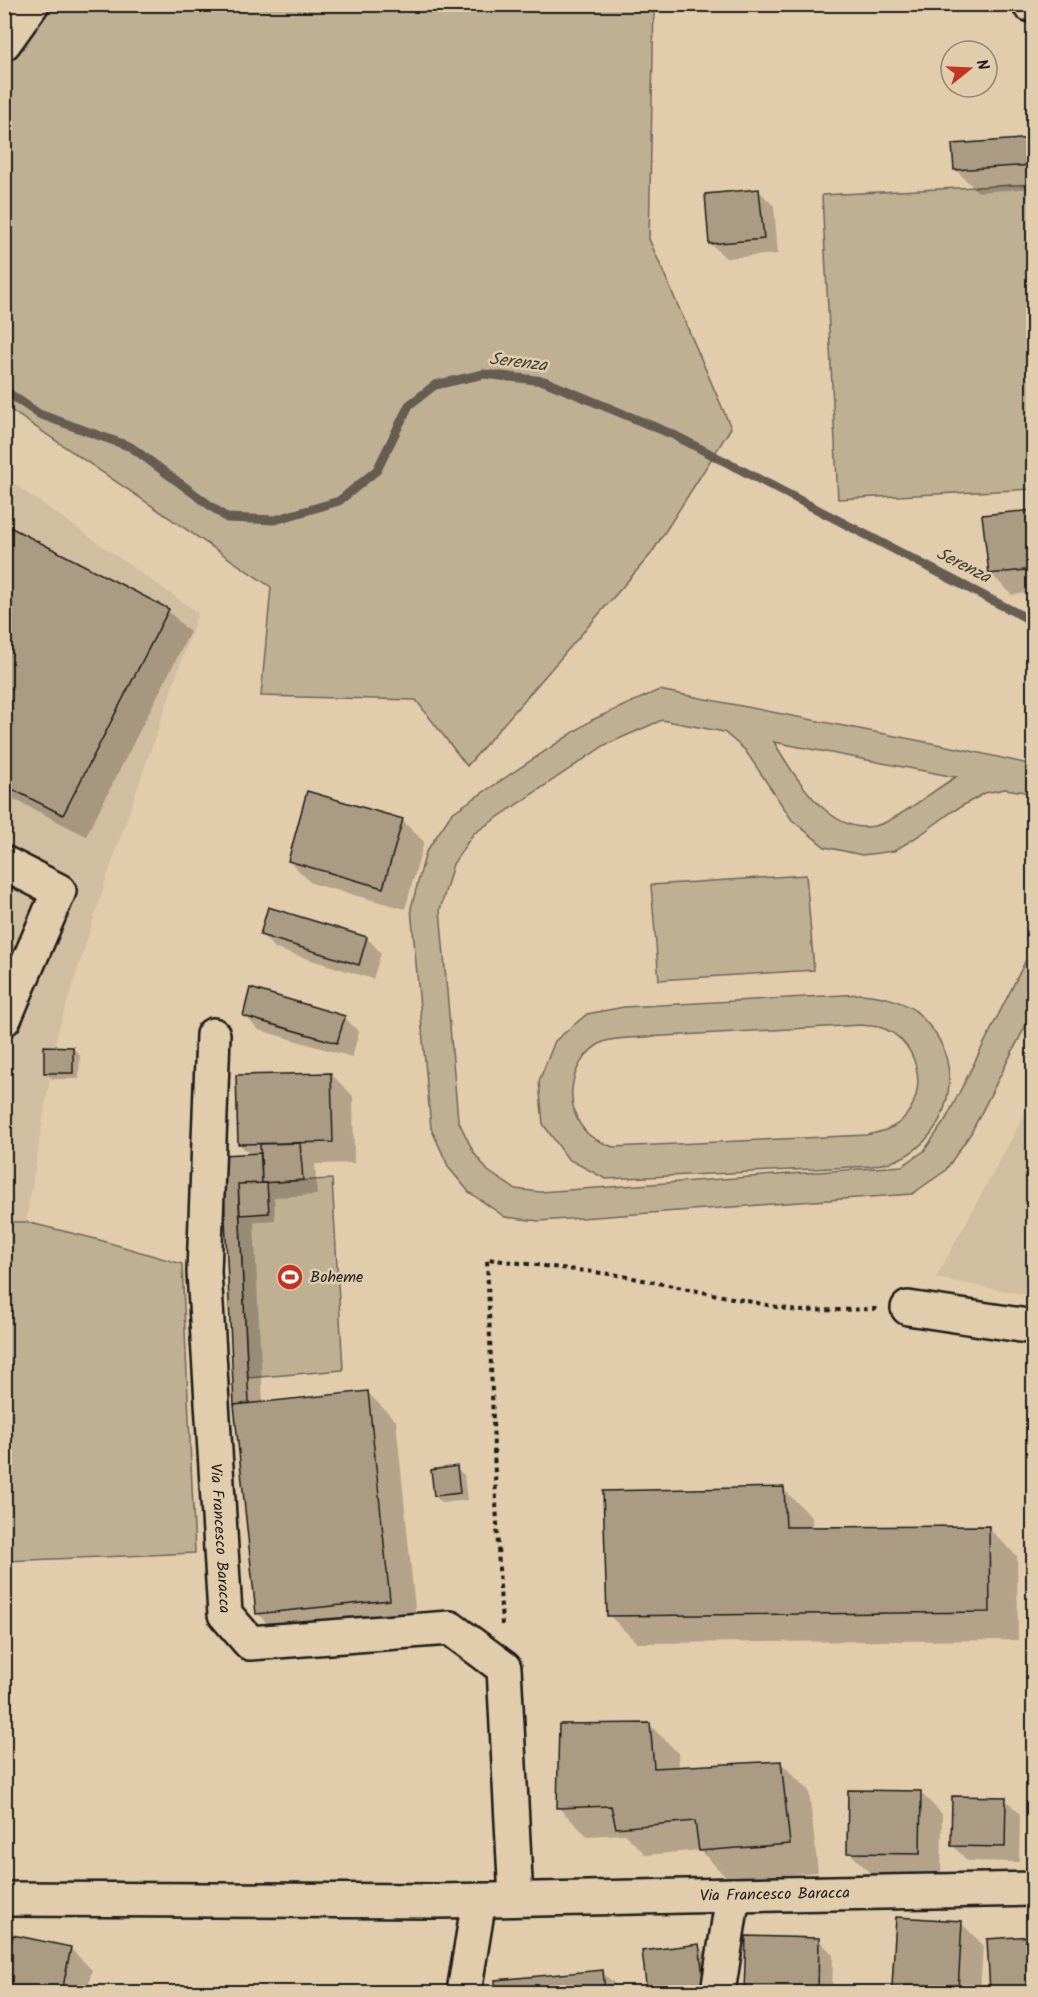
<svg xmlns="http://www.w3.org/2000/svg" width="1038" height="1997" font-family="Kalam,sans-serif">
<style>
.built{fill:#d1bd9f}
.green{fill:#c0b093;stroke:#6e6658;stroke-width:1.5;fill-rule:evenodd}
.shadow{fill:#0003}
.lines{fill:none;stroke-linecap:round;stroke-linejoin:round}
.stream{stroke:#655d51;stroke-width:9}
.building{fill:#ab9b83;stroke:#1c1c1c;stroke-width:1.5}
.minor-casing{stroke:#1c1c1c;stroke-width:38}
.path{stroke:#1c1c1c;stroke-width:4;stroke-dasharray:4.5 4.5;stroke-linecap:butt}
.minor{stroke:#e1ccab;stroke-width:33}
.labels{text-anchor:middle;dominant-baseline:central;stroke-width:5;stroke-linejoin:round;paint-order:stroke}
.poi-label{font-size:16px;fill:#1c1c1c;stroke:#e1ccab;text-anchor:start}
.street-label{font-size:16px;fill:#1c1c1c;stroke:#e1ccab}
.water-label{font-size:18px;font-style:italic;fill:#403d36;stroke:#e1ccab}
</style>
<rect width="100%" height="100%" fill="#e1ccab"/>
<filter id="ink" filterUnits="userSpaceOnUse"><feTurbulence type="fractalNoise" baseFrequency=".0167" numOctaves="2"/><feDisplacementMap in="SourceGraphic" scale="12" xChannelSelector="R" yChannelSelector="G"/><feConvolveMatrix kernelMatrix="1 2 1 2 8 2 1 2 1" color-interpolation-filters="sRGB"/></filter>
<g filter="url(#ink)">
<path class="built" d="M4,477L198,613L107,876L57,1035L26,1222H4Z
M1033,1099V1296L936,1278Z"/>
<path class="green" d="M4,5H654L649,239L731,428L651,554L467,766L416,700L261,696L271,587L5,406Z
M1033,184V489L838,499L822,195Z
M659,690L962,749L1033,765V796L1025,792L1005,789L985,793L953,811L920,835L894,851L862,855L825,847L792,820L745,750L724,732L662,720L605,745L473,834L453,864L440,910L458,1120L474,1153L488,1171L515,1189L540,1192L902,1166L924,1151L946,1119L1033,946V1011L971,1133L945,1171L912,1194L539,1221L505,1217L469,1192L449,1168L431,1128L411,908L426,852L452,813L592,720ZM774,742L955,777H956C932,791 911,810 886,822C836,846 795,778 774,742Z
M806,875L814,970L659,980L651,885Z
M862,994C881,996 898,999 914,1010C919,1013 923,1019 927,1023C966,1064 951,1136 899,1159C891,1163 880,1164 872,1166L606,1179L568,1159L543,1124L539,1081L555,1041L587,1014L624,1007ZM861,1025C866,1026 873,1026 879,1027C919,1038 931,1093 901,1121C891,1130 880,1132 867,1135L613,1147C606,1144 594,1140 588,1134C562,1109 568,1061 601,1043C608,1039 620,1039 628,1038Z
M332,1179L343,1370L248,1378L238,1184Z
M4,1222H26L96,1239L182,1264L195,1553L5,1561Z"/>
<path class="shadow" d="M1034,140V188L978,192L956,170Z
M759,191L774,206L778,254L726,258L711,244Z
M1034,511V592L1012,595L990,573Z
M4,526L168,611L190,632L86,836L4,794Z
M402,820L424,842L405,909L311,883L289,861Z
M261,934L367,938L381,953L373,979L276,949Z
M244,1015L344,1017L359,1032L352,1057L259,1030Z
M73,1048L80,1055L79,1079H53L45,1072Z
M331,1074L353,1096L354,1163L315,1164L317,1195L274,1197L275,1220L254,1222L263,1403L367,1392L396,1421L417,1628L286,1642L257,1613L236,1405L223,1156L251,1155L239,1144Z
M456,1468L464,1475L467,1500L442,1503L435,1496Z
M783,1489L812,1517V1528H988L1017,1556L1018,1640L637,1643L609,1615Z
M650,1725L678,1753L679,1768L781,1763L809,1791L818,1872L728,1879L700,1850L646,1855L625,1834L587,1836L559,1808Z
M920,1792L942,1814L941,1875L871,1874L849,1852Z
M1005,1799L1020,1814L1019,1862L968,1861L953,1846Z
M961,1923L983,1945L980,1992H899L893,1987Z
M1034,1938V1992H991L988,1941Z
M819,1940L833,1955L832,1992H745Z
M699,1946L714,1961L717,1992H649L644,1952Z
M70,1948L92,1970L87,1992H4V1987Z
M602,1972L623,1992H497L496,1982Z"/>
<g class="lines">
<path class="stream" d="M4,390L39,414L131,447L227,518L275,520L339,501L377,470L409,405L435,385L484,374L544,381L674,435L1034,622"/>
</g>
<path class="building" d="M1034,138V165L954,170L952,144Z
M759,189L764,239L709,244L705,194Z
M1034,510V569L989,574L982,515Z
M4,524L169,609L63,815L4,785Z
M307,791L403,819L383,888L288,861Z
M268,907L367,937L359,965L260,935Z
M250,988L345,1016L337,1043L243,1016Z
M44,1046L73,1047V1073H44Z
M331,1073L333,1142L238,1144L236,1075Z
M300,1143L303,1180L262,1183L260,1144Z
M261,1153L262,1183L238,1184L249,1403L234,1405L222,1155Z
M267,1183L269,1213L240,1215L238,1184Z
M368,1391L390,1600L256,1614L234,1405Z
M457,1466L460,1493L434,1496L431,1470Z
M784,1487L786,1527L989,1526L990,1612L607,1616L603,1491Z
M650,1723L654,1768L781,1761L790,1844L699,1851L695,1821L616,1828L611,1806L557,1808L559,1724Z
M848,1790L921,1791L920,1854L847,1853Z
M1032,1792H1034V1843H1032Z
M952,1796L1006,1797L1005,1847L951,1846Z
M896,1917L962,1921L958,1991L892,1987Z
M13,1935L71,1947L62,1992H4V1979Z
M746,1936L819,1938L818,1992H744Z
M1034,1936V1992H990L987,1939Z
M699,1944L705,1992H647L642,1951Z
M603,1970L605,1992H496L495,1980Z"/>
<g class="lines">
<defs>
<g id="minor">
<path d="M1029,4L1034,6"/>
<path d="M4,43L32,4"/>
<path d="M4,863L59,891L4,1019"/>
<path id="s1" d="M213,1035L204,1272L225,1614L250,1643L450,1628L504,1668L516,1899"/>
<path d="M908,1308L1034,1327"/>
<path id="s2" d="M4,1899L438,1901L1034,1889"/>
<path d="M464,1992L479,1900"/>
<path d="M718,1992L733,1895"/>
</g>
</defs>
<use href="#minor" class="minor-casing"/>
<path class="path" d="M502,1625C495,1503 492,1381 487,1259L618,1275L797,1311L877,1309"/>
<use href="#minor" class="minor"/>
</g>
</g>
<defs>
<symbol id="stadium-disc" viewBox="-11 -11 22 22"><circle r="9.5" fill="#c8321e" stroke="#e1ccab"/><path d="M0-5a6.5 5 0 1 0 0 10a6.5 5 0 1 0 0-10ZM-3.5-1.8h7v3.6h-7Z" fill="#fff"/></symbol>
</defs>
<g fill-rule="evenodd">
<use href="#stadium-disc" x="275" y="1262" width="30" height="30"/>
</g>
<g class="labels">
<g class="poi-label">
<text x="310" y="1277">Boheme</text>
</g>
<g class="street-label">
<text stroke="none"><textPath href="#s1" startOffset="504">Via Francesco Baracca</textPath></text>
<text stroke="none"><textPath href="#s2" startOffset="771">Via Francesco Baracca</textPath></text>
</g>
<g class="water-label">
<text transform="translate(518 363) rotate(7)">Serenza</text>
<text transform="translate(963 566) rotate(27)">Serenza</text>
</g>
</g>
<rect width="1038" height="1997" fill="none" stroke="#e1ccab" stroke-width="24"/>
<rect x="12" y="12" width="1014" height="1973" fill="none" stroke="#1c1c1c" stroke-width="2" filter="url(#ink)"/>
<g transform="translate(969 69) rotate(72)"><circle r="28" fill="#e1ccab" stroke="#928672" stroke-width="1.5"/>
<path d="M0-4.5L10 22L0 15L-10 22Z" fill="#c8321e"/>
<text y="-9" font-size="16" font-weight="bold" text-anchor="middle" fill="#1c1c1c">N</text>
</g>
</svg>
